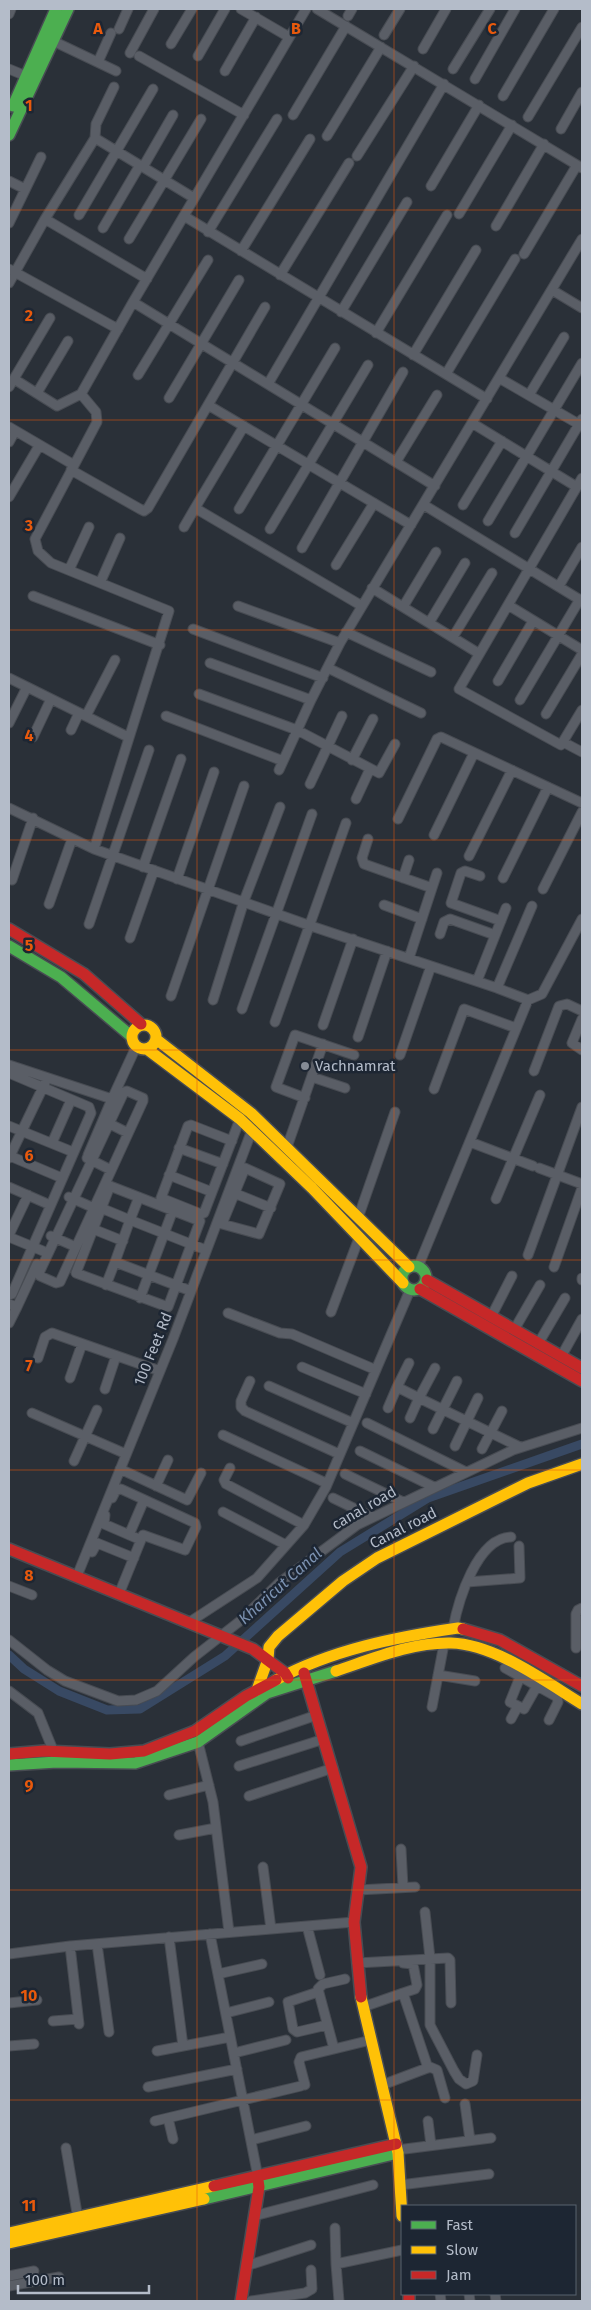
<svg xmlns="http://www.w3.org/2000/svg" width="591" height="2310" font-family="'Fira Sans',sans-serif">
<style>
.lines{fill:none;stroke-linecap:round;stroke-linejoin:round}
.canal{stroke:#384963;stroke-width:9}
.street-casing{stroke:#484c53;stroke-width:11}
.fast-casing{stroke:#484c53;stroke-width:14}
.slow-casing{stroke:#484c53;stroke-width:14}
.jam-casing{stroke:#484c53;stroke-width:14}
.street{stroke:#5a5e66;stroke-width:9}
.fast{stroke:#4caf50;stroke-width:11}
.slow{stroke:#ffc107;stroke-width:11}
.jam{stroke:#c62828;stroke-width:11}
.grid{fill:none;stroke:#e8590c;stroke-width:1;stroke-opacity:0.55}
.poi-dot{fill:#848b96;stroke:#1d2633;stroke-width:2}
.labels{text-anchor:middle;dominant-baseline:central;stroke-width:5;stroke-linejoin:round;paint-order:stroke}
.poi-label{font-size:15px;fill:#b4bcc9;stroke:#1d2633;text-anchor:start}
.street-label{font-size:15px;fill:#b4bcc9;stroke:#1d2633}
.water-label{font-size:16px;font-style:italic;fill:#7c92b1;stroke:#1d2633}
.grid-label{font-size:16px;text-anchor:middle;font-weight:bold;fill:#e8590c;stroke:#1d2633;stroke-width:5;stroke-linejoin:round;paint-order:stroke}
</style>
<rect width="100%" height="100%" fill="#2a3038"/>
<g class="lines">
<path class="canal" d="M9,1655L24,1669L59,1691L107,1710L140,1709L225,1656L340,1552L428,1498L582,1444"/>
<defs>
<path id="street" d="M241,9L289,37
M317,9L582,168
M9,14L11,9
M348,16L352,9
M119,29L128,9
M384,35L400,9
M53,41L116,71
M171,44L192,9
M423,49L446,9
M130,53L154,9
M139,56L244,115
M198,56L225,9
M98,62L111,33
M9,69L26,76
M453,69L490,9
M225,71L256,17
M475,79L515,9
M503,96L554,9
M293,115L346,26
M528,117L582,27
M561,129L582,92
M327,136L381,47
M95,138L194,198
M357,156L414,66
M143,167L173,115
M9,181L25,189
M431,186L479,105
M459,214L512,125
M79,215L153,89
M184,216L487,399
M45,219L95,138L96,124L114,87
M9,223L41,157
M496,226L544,144
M103,228L140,165
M208,232L277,119
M129,239L201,119
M241,251L310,139
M524,254L577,165
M9,269L118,329
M280,275L349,163
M9,283L45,219L147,279
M552,290L582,308
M133,302L306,9
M341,312L407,202
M376,333L447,215
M413,355L476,250
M446,374L515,259
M138,375L208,260
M499,378L582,426
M14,379L57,406L81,394
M268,384L444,84
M9,387L50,318
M37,393L68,341
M529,395L564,337
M169,398L239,280
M208,405L411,525
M472,423L577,487
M244,426L195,508L362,606
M9,427L74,465
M9,442L15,431
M396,462L437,395
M71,470L140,509L144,511L148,508L265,307
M582,478L459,689L561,745L582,710
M9,497L39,446
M424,505L582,601
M463,505L502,441
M239,509L335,348
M488,521L582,363
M184,527L195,508
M270,529L368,365
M515,533L582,419
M302,548L403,372
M336,565L374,503
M69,570L89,527
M100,583L120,538
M559,586L582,547
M372,588L478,653
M33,596L160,645
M508,605L582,650
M238,606L340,643
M403,607L436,552
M429,623L465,563
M193,629L323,678
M346,632L431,672
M453,637L492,573
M210,663L311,700
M328,668L421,713
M9,678L128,737
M498,681L533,621
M199,694L297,730L379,773L395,744
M520,700L580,599
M546,714L582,654
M86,716L115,660
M166,716L283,761
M9,723L27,687
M71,730L79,713
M33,737L51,699
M563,742L582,752
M352,760L373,719
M279,770L311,700L340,643L582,239
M310,784L342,716
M356,799L370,769
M9,808L94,849
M398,819L437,739L441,737L582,803
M434,835L474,753
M368,839L362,858L364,864L432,888L409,958
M469,856L512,770
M143,867L181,759
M480,876L465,871L461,873L451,903L501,921
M403,878L409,860
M503,878L548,787
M177,879L214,772
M12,880L33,818
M432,888L437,873
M543,889L582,812
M49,904L72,839
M384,905L422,919
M89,924L149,750
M440,934L444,922L450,919L495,935
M130,938L154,870
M477,981L506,908
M497,988L532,906
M171,996L244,786
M213,1000L244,901L280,807
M528,1000L542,994L582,919
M242,1009L312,814
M582,1019L572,1043L582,1050
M275,1022L346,823
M323,1025L353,939
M358,1037L387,951
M400,1055L431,966
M9,1065L112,1099L136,1047
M534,1071L559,1006L567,1004L582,1011
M9,1073L89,1107L91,1113L12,1294L9,1295
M312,1077L345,1088
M434,1089L464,1009L516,1028
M127,1091L143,1098V1101L60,1282L56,1283L40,1276L39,1273L124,1092Z
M305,1098L276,1087L295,1035L354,1055
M104,1121L128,1133
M9,1126L73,1152
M232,1141L191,1125L188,1126L161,1198L201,1214L204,1213L240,1119
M470,1142L533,1166
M52,1143L71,1100
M287,1147L323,1044
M179,1148L223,1164
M88,1155L112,1099
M10,1156L62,1178
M9,1158L45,1083
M87,1158L111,1170
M245,1168L280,1184L259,1234L222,1224Z
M539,1168L582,1184
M169,1175L212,1192
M110,1186L200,1221L168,1307L76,1273Z
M9,1187L50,1205
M229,1191L271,1208
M69,1197L94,1208
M496,1199L540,1095
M101,1208L130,1220L139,1197
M358,1218L395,1112
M93,1229L123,1241
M9,1235L28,1195
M51,1236L76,1247
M9,1237L43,1251
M528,1255L582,1107
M418,1267L528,1000L497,988L308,925L94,849L169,611L51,563L38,551L35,539L97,422L96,412L81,394L133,302L435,486
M554,1267L582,1188
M582,1280V1278
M106,1285L115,1262
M191,1291L115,1262L130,1220L206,1250
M140,1298L173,1210
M9,1304L17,1307L9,1323
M17,1307L37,1264
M331,1312L359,1238
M228,1313L280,1333L292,1334L376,1370
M491,1317L512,1276
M514,1330L540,1285
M538,1344L565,1298
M561,1357L582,1319
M38,1358L45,1337L52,1333L160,1371
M302,1367L366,1394
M70,1378L82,1344
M250,1381L241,1401V1407L245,1411L339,1454
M269,1386L353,1423
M397,1387L409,1363
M105,1389L116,1356
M388,1408L397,1387L419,1398L435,1368
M32,1413L126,1454
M410,1418L419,1398L520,1447
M367,1423L466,1472
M433,1429L457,1381
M223,1435L326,1483
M455,1446L478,1398
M482,1449L502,1411
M360,1451L434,1487
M74,1461L97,1410
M230,1468L224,1480L226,1484L304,1525
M120,1469L187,1500L201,1473
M345,1474L403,1502
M156,1486L168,1460
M112,1498L116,1490L121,1489L195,1523L196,1527L185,1550L143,1535L119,1594
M333,1498L372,1517
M223,1512L286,1545
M105,1515L104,1524L141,1540
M129,1535L144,1500
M92,1552L97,1543L134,1558
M77,1576L173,1339L252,1130
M467,1582L520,1578L519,1546
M9,1586L32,1595
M188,1623L257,1578L304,1525L326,1487L410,1290
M453,1629C458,1601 477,1538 511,1537
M9,1640L47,1670L65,1681L118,1701L136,1700L157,1691L194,1657L240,1621L279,1583L357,1525L513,1450L582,1428
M576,1648V1614L578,1610L582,1608
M505,1668L557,1697L558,1702L549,1720
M438,1675L475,1681
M520,1677L510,1702L524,1709L537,1686
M9,1691L38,1713L55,1755
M432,1707L444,1644
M511,1719L518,1706
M241,1741L317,1715
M198,1742L213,1802L229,1932
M239,1766L324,1739
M169,1795L209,1785
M249,1796L333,1768
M179,1835L216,1828
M401,1849L403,1887
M263,1867L271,1929
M358,1890L415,1887
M425,1912L430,1958V2025L454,2071L459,2079L466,2084L473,2081L477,2055
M307,1926L320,1975
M210,1934L258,2177
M169,1937L183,2046
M97,1944L109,2032
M70,1946L79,2024
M9,1954L70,1946L354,1922
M357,1963L448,1958L450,1960L451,2003
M403,1963L413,1964L417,1985L415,1989L403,1993
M218,1974L262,1964
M318,1992L288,2002L293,2029L297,2032L327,2025
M9,2003L37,2000
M363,2007L403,1993L428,2068
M226,2013L269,2002
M53,2021L78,2019
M9,2046L34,2044
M334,2049L318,1989L323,1984L345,1979
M157,2051L230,2037
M234,2053L286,2040
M305,2085L299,2062L301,2057L371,2040
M382,2085L430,2067L437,2070L445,2098
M148,2087L237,2069
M465,2104L470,2140
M168,2118L173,2139
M155,2121L301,2086
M428,2121L431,2145
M251,2140L306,2126
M66,2148L78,2219
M397,2150L491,2138
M400,2185L489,2174
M254,2216L373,2185
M335,2228L336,2264L402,2250
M336,2264L339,2301
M246,2266L311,2245
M9,2276L34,2271
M9,2286L59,2277
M440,2294L441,2301
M469,2294L470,2301
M495,2294L496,2301
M251,2301L305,2293L312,2289L311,2270"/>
<path id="fast" d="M13,106L56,9
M9,135L68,9
M9,946L61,977L131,1036
M402 1278a12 12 0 1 1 24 0a12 12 0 1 1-24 0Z
M9,1765L57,1762L135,1763L198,1742L267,1693L336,1671
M204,2199L398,2153"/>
<path id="slow" d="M132 1037a12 12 0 1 1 24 0a12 12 0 1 1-24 0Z
M156,1039L251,1113L409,1267
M147,1049L240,1119L312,1188L403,1283
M336,1671C372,1659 412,1642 451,1643C495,1644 546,1682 582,1704
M276,1680C331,1650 396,1637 458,1628L463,1629
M257,1690L268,1659L269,1647L278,1636L343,1581L377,1558L528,1483L582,1464
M361,1997L398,2153L402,2216
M9,2233L214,2186
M9,2243L204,2199"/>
<path id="jam" d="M9,929L84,974L141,1024
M427,1280L582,1368
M420,1289L582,1381
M9,1549L253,1649L285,1673L288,1678
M463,1629L500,1640L582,1686
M304,1673L361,1867L354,1922L361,1997
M9,1754L44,1751L110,1754L144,1751L195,1731L246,1696L276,1680
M214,2186L396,2144
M409,2294V2301
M241,2301L259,2187L258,2180"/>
</defs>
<use href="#street" class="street-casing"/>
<use href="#fast" class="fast-casing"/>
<use href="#slow" class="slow-casing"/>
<use href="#jam" class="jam-casing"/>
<use href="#street" class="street"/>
<use href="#fast" class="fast"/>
<use href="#slow" class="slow"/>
<use href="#jam" class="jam"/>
</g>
<path class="grid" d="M197,9V2301M394,9V2301M9,210H582M9,420H582M9,630H582M9,840H582M9,1050H582M9,1260H582M9,1470H582M9,1680H582M9,1890H582M9,2100H582"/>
<circle class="poi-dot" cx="305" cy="1066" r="5"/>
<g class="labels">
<g class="poi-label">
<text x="315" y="1066">Vachnamrat</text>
</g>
<g class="street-label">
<text transform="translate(153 1349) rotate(-68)">100 Feet Rd</text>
<text transform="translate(364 1508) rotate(-30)">canal road</text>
<text transform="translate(403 1528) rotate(-27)">Canal road</text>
</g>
<g class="water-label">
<text transform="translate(280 1586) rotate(-42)">Kharicut Canal</text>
</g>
</g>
<g class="grid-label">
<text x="98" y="34">A</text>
<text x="296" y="34">B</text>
<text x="492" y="34">C</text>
<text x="29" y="111">1</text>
<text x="29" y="321">2</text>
<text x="29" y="531">3</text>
<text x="29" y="741">4</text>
<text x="29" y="951">5</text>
<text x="29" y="1161">6</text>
<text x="29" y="1371">7</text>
<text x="29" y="1581">8</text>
<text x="29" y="1791">9</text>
<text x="29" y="2001">10</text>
<text x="29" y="2211">11</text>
</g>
<rect width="591" height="2310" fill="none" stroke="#b4bcc9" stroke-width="20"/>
<rect x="401" y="2205" width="175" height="90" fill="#1d2633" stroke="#59626f"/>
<rect x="411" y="2221" width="25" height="8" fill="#4caf50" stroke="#59626f"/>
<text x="446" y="2230" font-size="15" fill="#b4bcc9">Fast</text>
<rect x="411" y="2246" width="25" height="8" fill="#ffc107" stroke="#59626f"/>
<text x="446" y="2255" font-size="15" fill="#b4bcc9">Slow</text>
<rect x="411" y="2271" width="25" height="8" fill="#c62828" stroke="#59626f"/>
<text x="446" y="2280" font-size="15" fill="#b4bcc9">Jam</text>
<path d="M18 2285v8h131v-8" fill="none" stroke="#b4bcc9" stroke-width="2.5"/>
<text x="25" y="2285" font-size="15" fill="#b4bcc9" stroke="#1d2633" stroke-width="4" paint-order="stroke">100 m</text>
</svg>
